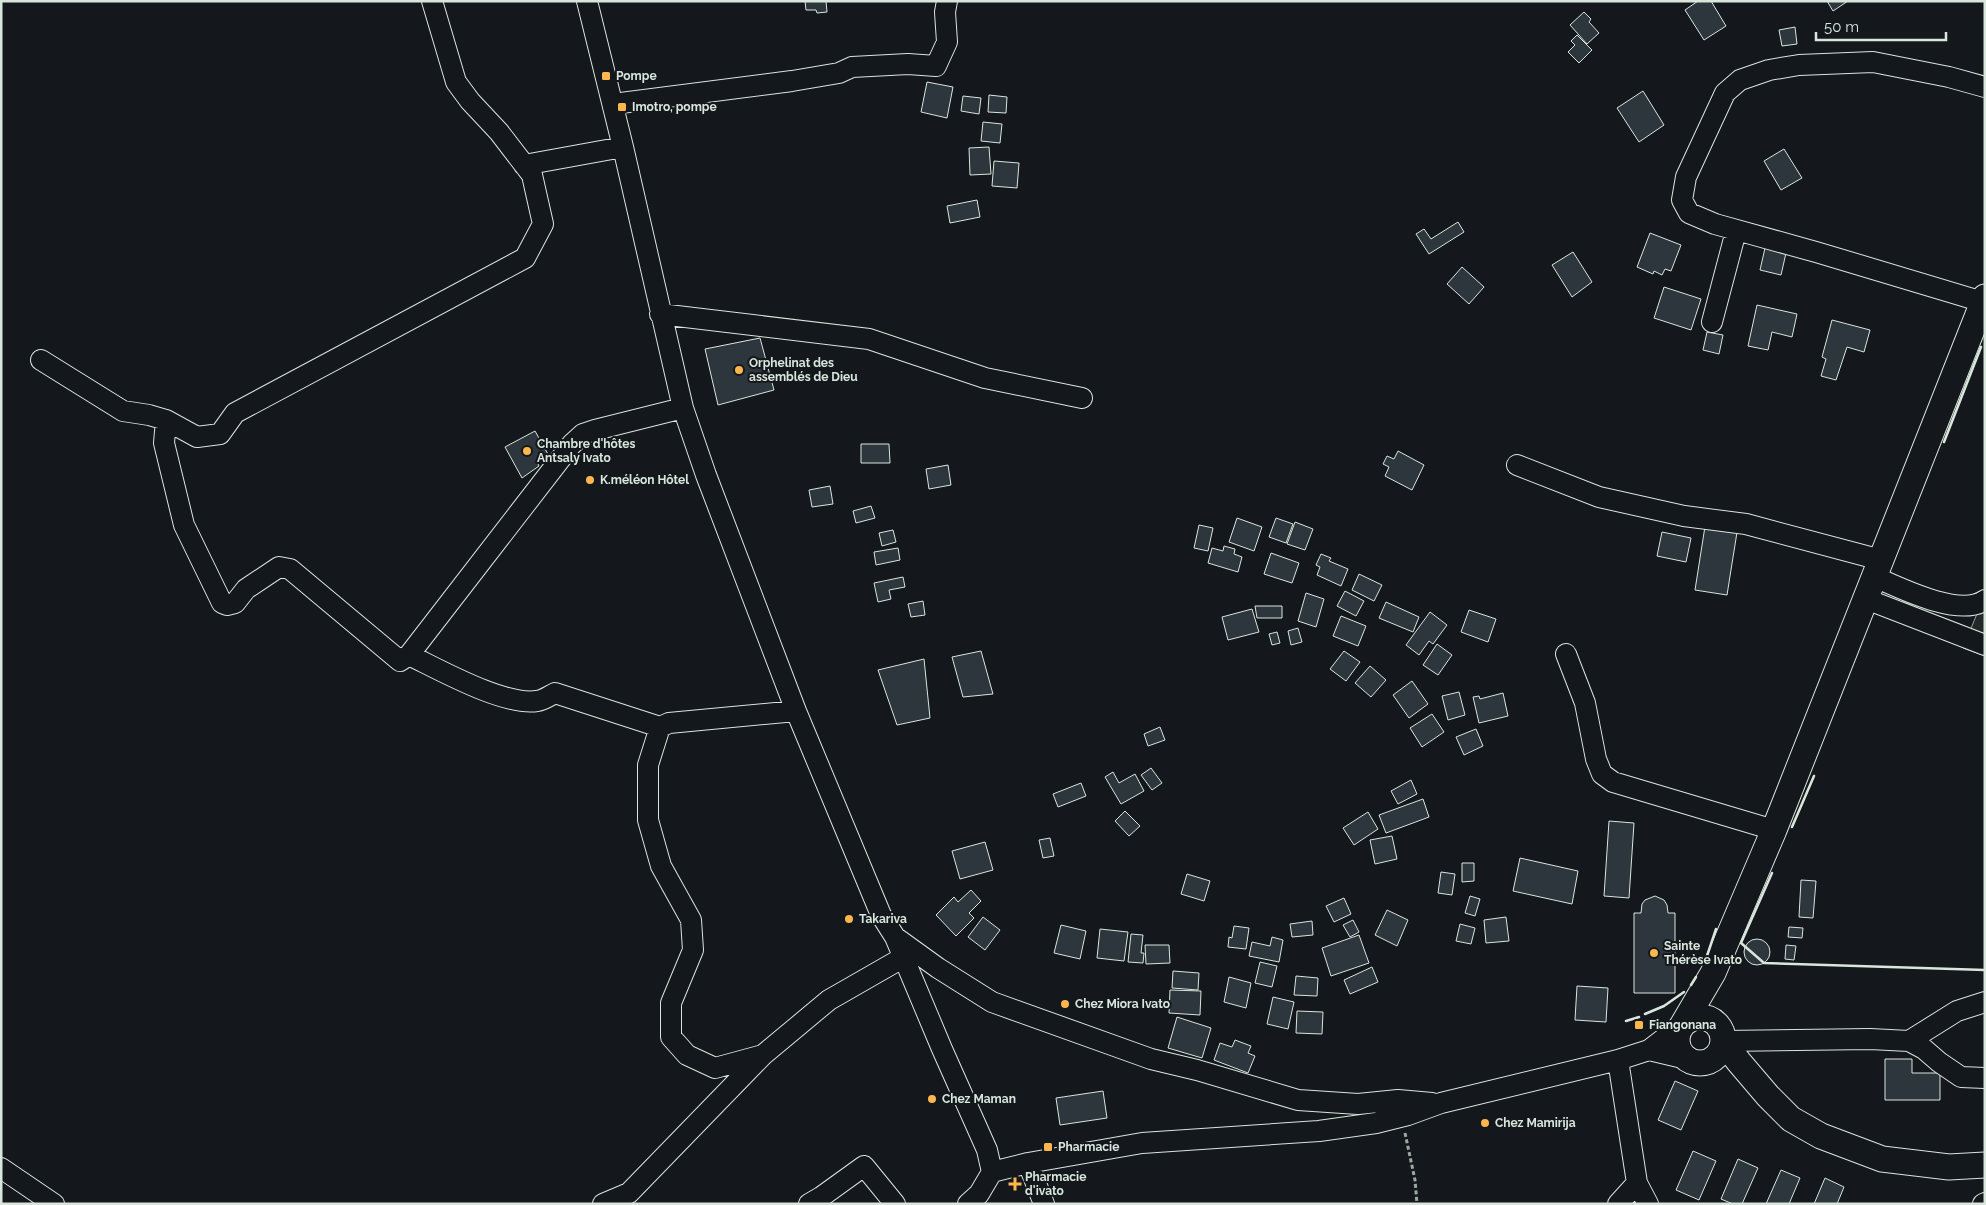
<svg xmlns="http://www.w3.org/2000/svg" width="1986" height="1205" font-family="Raleway,sans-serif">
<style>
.parking{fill:#24282b;stroke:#939e99}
.building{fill:#2c363c;stroke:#d8e6dc}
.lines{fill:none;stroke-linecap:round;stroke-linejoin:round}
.minor-casing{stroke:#d8e6dc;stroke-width:22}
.major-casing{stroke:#d8e6dc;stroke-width:27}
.path{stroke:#9da8a2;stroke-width:3;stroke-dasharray:4 2.5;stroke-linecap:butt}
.minor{stroke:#14181c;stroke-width:20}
.major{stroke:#14181c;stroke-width:25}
.wall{stroke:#d8e6dc;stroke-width:2.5}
.poi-dot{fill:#ffb74d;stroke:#14181c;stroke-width:2}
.labels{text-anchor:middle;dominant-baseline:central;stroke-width:4;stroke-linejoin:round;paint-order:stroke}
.poi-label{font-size:12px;font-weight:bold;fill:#d8e6dc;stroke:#14181c;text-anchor:start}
</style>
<rect width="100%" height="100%" fill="#14181c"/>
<path class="parking" d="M1985,594V656L1963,648Z"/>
<path class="building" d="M805,1H826L827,12L817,13L816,10H806Z
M1698,1H1711L1726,26L1704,40L1685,10Z
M1827,1H1848L1833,11Z
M1584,12L1591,19L1589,22L1599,33L1587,44L1570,25Z
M1795,27L1797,44L1782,46L1779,30Z
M1577,35L1592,50L1579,63L1568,52L1575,45L1571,41Z
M927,82L953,87L947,118L921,112Z
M1643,91L1664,125L1639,142L1617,108Z
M989,95L1007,97L1006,113L988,112Z
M963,96L981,98L979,114L961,111Z
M983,122L1002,124L1000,143L981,141Z
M989,147L991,174L970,175L969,148Z
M1784,149L1802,178L1781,190L1764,161Z
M994,161L1019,163L1017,188L992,186Z
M977,200L980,217L950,223L947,206Z
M1458,222L1464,232L1429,254L1416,234L1424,229L1431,239Z
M1650,233L1681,245L1671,271L1665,269L1662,275L1654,271L1653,274L1637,267Z
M1765,248L1786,253L1781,275L1760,270Z
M1573,252L1592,282L1572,297L1552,265Z
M1462,267L1484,287L1469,304L1447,284Z
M1664,287L1701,299L1691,330L1654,318Z
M1757,305L1797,314L1792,337L1772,332L1768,350L1748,346Z
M1832,320L1870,330L1864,352L1847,347L1836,380L1821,376L1826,359L1822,357Z
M1707,332L1723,335L1719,354L1703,350Z
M760,338L774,390L718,405L705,349Z
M535,431L549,456L537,462L539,466L522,478L505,447Z
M861,444H889L890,463H861Z
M1398,451L1424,465L1412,490L1385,476L1389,467L1383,464L1387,456L1394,459Z
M948,465L951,485L929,489L926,469Z
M830,486L833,504L812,507L809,490Z
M871,506L875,518L856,523L853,511Z
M1237,518L1262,527L1254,551L1229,542Z
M1276,518L1293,524L1286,543L1269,537Z
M1706,520L1738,526L1727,595L1695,590Z
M1295,522L1313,529L1305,550L1287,544Z
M1199,525L1213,528L1208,551L1194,548Z
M893,530L896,542L882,546L879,533Z
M1662,532L1691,538L1686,562L1657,556Z
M1224,546L1235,549L1234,554L1242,557L1238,572L1208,563L1212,548L1223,551Z
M898,548L900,560L876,565L874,552Z
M1271,553L1299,563L1292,583L1264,574Z
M1321,554L1331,558L1329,561L1348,569L1341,586L1317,575L1320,567L1316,565Z
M1359,574L1382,585L1374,601L1352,590Z
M903,577L905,587L889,590L891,599L878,602L874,583Z
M1345,591L1364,601L1356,616L1337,606Z
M1306,593L1324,599L1316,627L1298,621Z
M923,601L925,615L911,617L908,604Z
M1386,602L1419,617L1413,632L1379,618Z
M1255,606H1282V618H1257Z
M1252,609L1259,632L1228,640L1222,617Z
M1469,610L1496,619L1488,642L1461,632Z
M1430,612L1447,625L1433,644L1429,641L1419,655L1406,645Z
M1341,616L1366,626L1358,646L1333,636Z
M1298,628L1302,642L1291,645L1288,631Z
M1277,632L1280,643L1272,645L1269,634Z
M1437,644L1452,655L1438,675L1423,665Z
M981,651L993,694L963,697L952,657Z
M1344,651L1360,662L1346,681L1330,669Z
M924,659L930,718L897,725L878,670Z
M1370,666L1386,680L1371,697L1355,683Z
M1412,681L1428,704L1409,718L1393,695Z
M1459,692L1465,715L1448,720L1442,696Z
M1503,693L1508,716L1479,723L1473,697L1479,696L1480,699Z
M1432,714L1444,732L1422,747L1410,728Z
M1160,727L1165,740L1148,746L1144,734Z
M1476,729L1483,746L1464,755L1456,737Z
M1151,768L1162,783L1152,790L1141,775Z
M1113,772L1119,783L1135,774L1144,791L1121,804L1105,777Z
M1411,780L1417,794L1398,804L1391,791Z
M1081,783L1086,796L1058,807L1053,794Z
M1423,799L1429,817L1386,833L1379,815Z
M1125,811L1140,826L1129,836L1115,821Z
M1368,812L1378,829L1354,845L1343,828Z
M1609,821L1634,823L1629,898L1604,896Z
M1392,836L1397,859L1375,864L1370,840Z
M1050,838L1054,856L1043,858L1039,840Z
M985,842L993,870L960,879L952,851Z
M1520,858L1578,871L1572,904L1513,891Z
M1462,863H1474V881L1462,882Z
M1441,872L1455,874L1452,895L1438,893Z
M1187,874L1210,881L1204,901L1181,894Z
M1801,880L1816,881L1813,918L1799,917Z
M971,890L981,901L969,913L974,918L956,936L936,915L954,897L958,902Z
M1470,896L1480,899L1475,916L1465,913Z
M1655,896L1664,900L1667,905L1668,913H1675V993H1634V913H1641L1642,904L1645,900Z
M1344,898L1351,914L1334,922L1326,906Z
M1387,910L1408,920L1397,946L1375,935Z
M983,917L1000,930L985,950L968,937Z
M1506,917L1509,941L1486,943L1484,920Z
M1353,920L1359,932L1350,937L1343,925Z
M1312,921L1313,935L1292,937L1290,924Z
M1460,924L1475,928L1471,944L1456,941Z
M1061,925L1086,931L1080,959L1054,953Z
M1234,926L1249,928L1246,949L1228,947L1229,937L1232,938Z
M1789,927L1803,928L1802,938L1788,937Z
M1100,929L1128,932L1124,961L1097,958Z
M1131,934L1143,935L1141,953H1144L1143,963L1128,962Z
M1359,935L1369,963L1331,976L1322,948Z
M1272,937L1283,940L1279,962L1249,956L1252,942L1270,946Z
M1744 952a13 13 0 1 1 26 0a13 13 0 1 1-26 0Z
M1145,945H1169L1170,963L1146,964Z
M1786,945L1796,946L1794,960L1785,959Z
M1260,962L1277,966L1272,987L1255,983Z
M1372,967L1378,982L1350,994L1344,980Z
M1173,971L1199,973L1198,990L1172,988Z
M1296,976L1318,978L1317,996L1294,995Z
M1229,977L1251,983L1246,1008L1224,1002Z
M1577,986L1608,988L1606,1022L1575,1020Z
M1170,990L1201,991L1200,1015L1169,1013Z
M1273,997L1294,1002L1288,1029L1267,1024Z
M1297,1011L1323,1012L1322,1034L1296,1033Z
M1177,1017L1211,1028L1202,1058L1168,1048Z
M1235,1040L1251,1046L1248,1053L1255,1056L1248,1073L1214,1060L1220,1043L1232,1047Z
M1885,1059H1912V1073H1940V1100H1885Z
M1675,1081L1698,1091L1681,1130L1658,1120Z
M1103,1091L1107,1118L1060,1125L1056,1098Z
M1693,1151L1716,1161L1699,1200L1676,1190Z
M1738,1159L1758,1168L1742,1204H1733L1721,1199Z
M1781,1170L1800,1178L1789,1204H1766Z
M1825,1178L1844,1187L1837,1204H1814Z"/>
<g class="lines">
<defs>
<path id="minor" d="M587,1L623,147L683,408L706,475L796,711L881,915L895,937L942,1049L987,1150L992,1172
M613,104L792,81L839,73L852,67L908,64L936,66L947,42L945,12L947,1
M524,165L623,147
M1983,302L1816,252L1715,224L1689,213L1682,200L1686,177L1725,93L1740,80L1769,70L1799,65L1873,62L1949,77L1985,87
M660,314L869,339L985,378L1082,398
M1712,322L1736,231
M41,360L123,411L149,415L166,420L164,443L184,525L222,603L227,605L235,603L246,589L279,567L290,569L400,661L409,655L572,444L583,434L595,430L683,408
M166,420L197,437L220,434L235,413L525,258L543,224L532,175L499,132L470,101L456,82L432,1
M1517,465L1599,497L1684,516L1746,524L1881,560
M1875,577C1900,588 1960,618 1985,600
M1866,599L1985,645
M1566,654L1585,703L1596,759L1602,774L1613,782L1774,830
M409,655C440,670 504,706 537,701C544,700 549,696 555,693L660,727
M895,937L938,968L992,1002L1151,1059L1197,1070L1298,1100L1358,1104L1398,1100L1432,1103
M1723,1041L1870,1039L1909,1041L1957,1011L1985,1002
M1909,1041L1924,1049L1939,1062L1961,1077L1985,1078
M1649,1050L1687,1059
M763,1055L715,1068L687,1055L671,1037V1003L693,950L691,920L661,866L648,820V765L660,727L669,723L796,711
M1618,1060L1637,1183L1648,1204
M1028,1163L1044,1204
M1,1168L54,1204
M992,1172L1028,1163L1142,1143L1319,1131L1376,1123L1408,1115L1441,1103L1618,1060L1649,1050L1683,1024
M603,1204L629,1193L763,1055L829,1000L904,957
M809,1204L821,1197L864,1166L895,1204
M968,1204L979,1194L992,1172
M1618,1204L1637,1183
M1983,1204L1985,1203"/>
<path id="major" d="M1677 1040a23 23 0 1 1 46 0a23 23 0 1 1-46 0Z
M1683,1024L1713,973L1774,830L1985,297
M1723,1041L1739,1062L1768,1096L1791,1119L1821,1136L1882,1159L1949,1167L1985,1165"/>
</defs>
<use href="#minor" class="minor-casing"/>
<use href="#major" class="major-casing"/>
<path class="path" d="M1405,1133L1415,1180L1417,1204"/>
<use href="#minor" class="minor"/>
<use href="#major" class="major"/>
<path class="wall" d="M1944,442L1981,347
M1792,827L1814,776
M1772,873L1741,943L1764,963L1985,970
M1706,959L1716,929
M1691,985L1696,977
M1645,1014L1664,1006L1684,992
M1626,1021L1639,1017"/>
</g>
<g class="poi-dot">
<rect x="601" y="71" width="10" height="10" rx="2.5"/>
<rect x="617" y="102" width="10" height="10" rx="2.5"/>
<circle cx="739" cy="370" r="5"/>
<circle cx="527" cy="451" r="5"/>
<circle cx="590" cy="480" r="5"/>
<circle cx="849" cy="919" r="5"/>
<circle cx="1654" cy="953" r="5"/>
<circle cx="1065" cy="1004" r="5"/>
<rect x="1634" y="1020" width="10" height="10" rx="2.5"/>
<circle cx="932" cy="1099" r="5"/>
<circle cx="1485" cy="1123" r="5"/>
<rect x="1043" y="1142" width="10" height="10" rx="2.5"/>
<path d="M1012.5 1176.5h5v5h5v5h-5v5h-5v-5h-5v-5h5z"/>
</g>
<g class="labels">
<g class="poi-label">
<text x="616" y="76">Pompe</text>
<text x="632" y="107">Imotro, pompe</text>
<text x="749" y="363">Orphelinat des<tspan x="749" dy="14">assemblés de Dieu</tspan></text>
<text x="537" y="444">Chambre d'hôtes<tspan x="537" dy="14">Antsaly Ivato</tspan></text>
<text x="600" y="480">K.méléon Hôtel</text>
<text x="859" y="919">Takariva</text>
<text x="1664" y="946">Sainte<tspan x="1664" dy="14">Thérèse Ivato</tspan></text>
<text x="1075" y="1004">Chez Miora Ivato</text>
<text x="1649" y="1025">Fiangonana</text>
<text x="942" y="1099">Chez Maman</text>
<text x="1495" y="1123">Chez Mamirija</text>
<text x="1058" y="1147">Pharmacie</text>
<text x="1025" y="1177">Pharmacie<tspan x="1025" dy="14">d'ivato</tspan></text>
</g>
</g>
<rect width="1986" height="1205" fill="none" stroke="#d8e6dc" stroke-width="5"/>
<path d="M1816 32v8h130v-8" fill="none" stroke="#d8e6dc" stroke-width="2.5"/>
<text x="1824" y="32" font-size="15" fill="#d8e6dc" stroke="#14181c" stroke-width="4" paint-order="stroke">50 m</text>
</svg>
